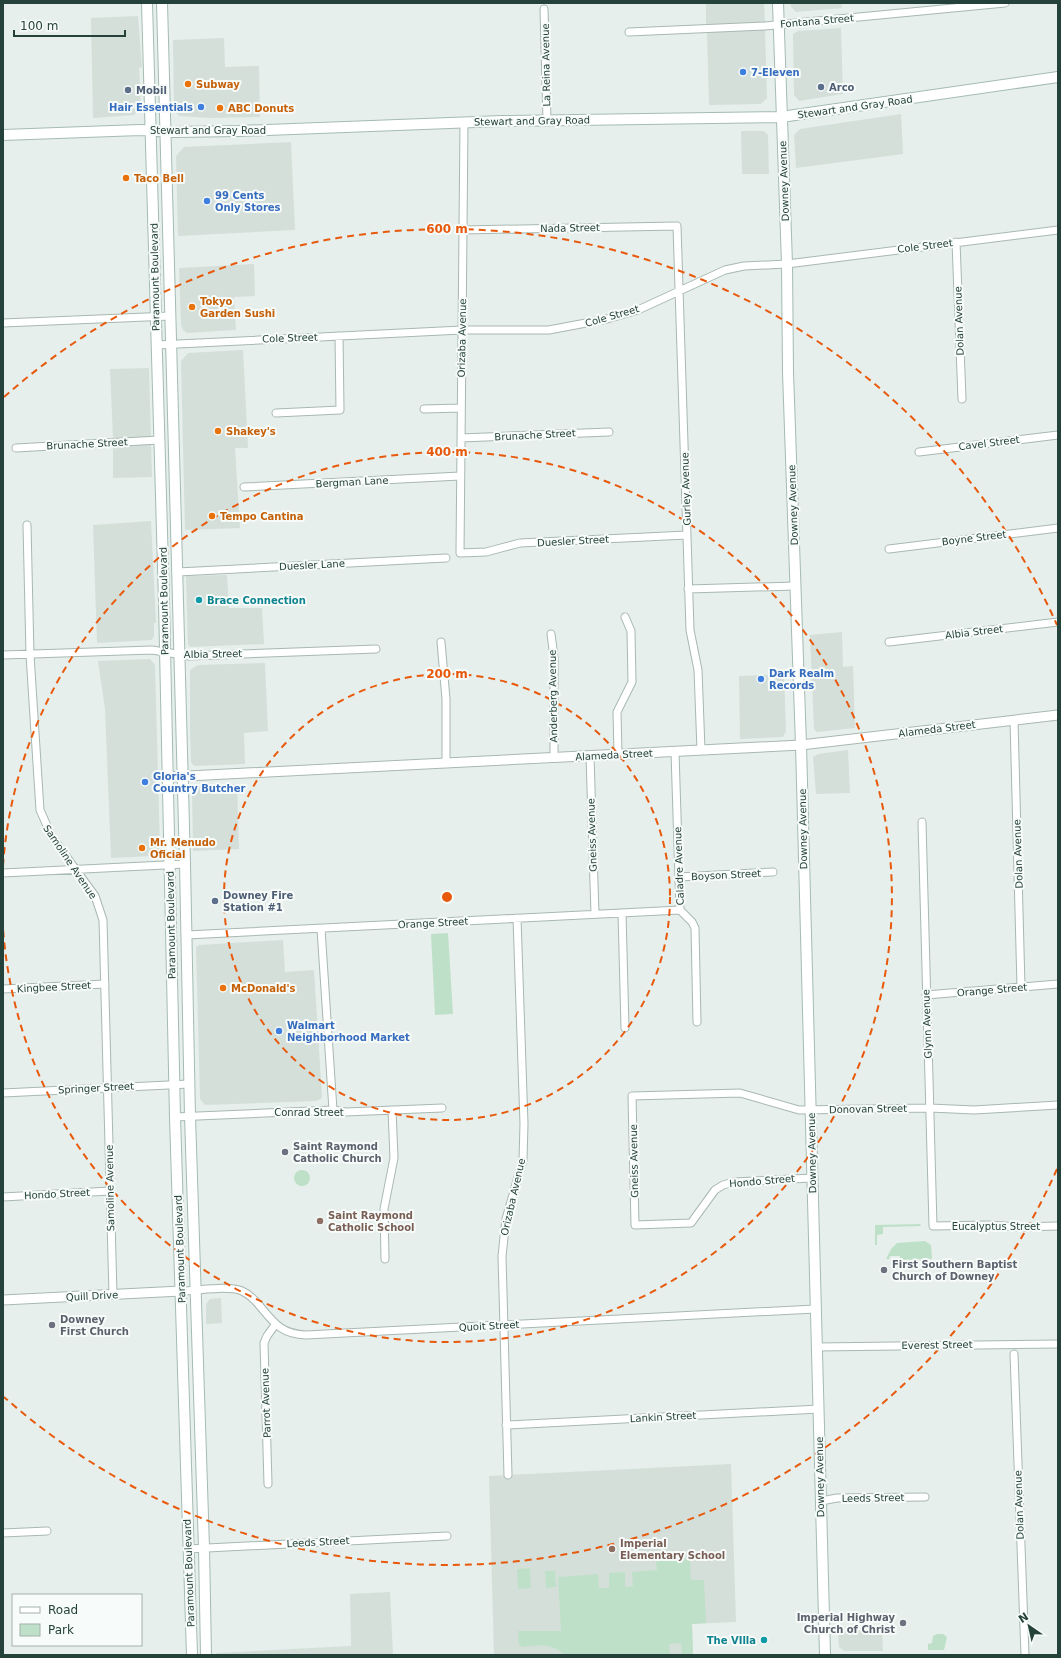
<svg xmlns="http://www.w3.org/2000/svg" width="1061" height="1658" font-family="'DejaVu Sans',sans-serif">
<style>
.built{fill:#d4dfda}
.green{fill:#bfe0c8}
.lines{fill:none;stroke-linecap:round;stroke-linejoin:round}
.minor-casing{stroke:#a8b8b2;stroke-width:9}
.tertiary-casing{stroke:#a8b8b2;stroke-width:11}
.secondary-casing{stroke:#a4bbb3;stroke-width:12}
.minor{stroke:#fff;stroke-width:7}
.tertiary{stroke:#fff;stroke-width:9}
.secondary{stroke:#fff;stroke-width:10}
.ring{fill:none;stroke:#e8590c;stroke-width:2;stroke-dasharray:7 5}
.shop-dot{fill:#3f7fe0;stroke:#f7fbf9;stroke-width:1.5}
.food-dot{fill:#e8710a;stroke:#f7fbf9;stroke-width:1.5}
.service-dot{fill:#5c6f8a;stroke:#f7fbf9;stroke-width:1.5}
.culture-dot{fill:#0f9aa8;stroke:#f7fbf9;stroke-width:1.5}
.worship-dot{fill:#6b7280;stroke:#f7fbf9;stroke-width:1.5}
.education-dot{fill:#8d6e63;stroke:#f7fbf9;stroke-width:1.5}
.labels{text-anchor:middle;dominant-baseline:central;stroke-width:4;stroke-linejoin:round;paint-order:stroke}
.street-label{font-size:10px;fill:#24423a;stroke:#f7fbf9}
.shop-label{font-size:10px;font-weight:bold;fill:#366cbe;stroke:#f7fbf9;text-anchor:start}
.food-label{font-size:10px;font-weight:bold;fill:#c56008;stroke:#f7fbf9;text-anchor:start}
.service-label{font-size:10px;font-weight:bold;fill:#4e5e75;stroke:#f7fbf9;text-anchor:start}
.culture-label{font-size:10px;font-weight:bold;fill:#0d838f;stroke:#f7fbf9;text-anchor:start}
.worship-label{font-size:10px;font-weight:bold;fill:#5b616d;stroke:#f7fbf9;text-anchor:start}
.education-label{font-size:10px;font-weight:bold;fill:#785e54;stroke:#f7fbf9;text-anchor:start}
.centre{fill:#e8590c;stroke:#f7fbf9;stroke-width:2}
.ring-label{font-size:12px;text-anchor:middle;font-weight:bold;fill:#e8590c;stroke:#f7fbf9;stroke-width:4;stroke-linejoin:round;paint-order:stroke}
</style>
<rect width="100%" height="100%" fill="#e6efeb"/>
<path class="built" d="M706,3H764L765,23L706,25Z
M791,3H841L842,8L796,12L791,7Z
M138,16L142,67L139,68L141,108L134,115L93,118L91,18Z
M841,28L843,94L799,101L794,95L793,34L798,31Z
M765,30L767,98L761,104L709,105L707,32Z
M224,38L225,67L259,66L260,117L210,118L179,116L174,111L173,40Z
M901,114L903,154L796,168L794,135L800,129Z
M741,131H764L768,135L769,174H742Z
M291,142L295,230L178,236L176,156L184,147Z
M254,264L255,296L234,297L236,330L187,333L183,330L181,325L179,268Z
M243,350L248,448H235L240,528L185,530L181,361L188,353Z
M149,368L152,477L113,478V438L110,369Z
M151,521L156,623H154V636L152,640L97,643L93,525Z
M227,575L229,608H262L264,644L190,647L188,644L186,576Z
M842,632L843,667L853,666L855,728L817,732L814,729L810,635Z
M150,659L155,665L160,849L154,856L111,858L105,709L98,661Z
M265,663L268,731L244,733L245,764L195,766L193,765L191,762L190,732V670L198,665Z
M784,674L786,731L783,737L740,739L739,676Z
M848,750L850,793L816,794L813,757L818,754Z
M237,784L239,849L193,851L192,789L196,786Z
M283,940L285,972L314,970L322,1096L321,1099L315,1101L205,1105L200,1099L196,947L199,945Z
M221,1298L222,1323L206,1324V1304L210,1299Z
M731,1464L736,1622L692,1624L693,1655H494L489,1476Z
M390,1592L393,1655H216V1653L351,1646L350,1594Z
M882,1630L883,1651H844L839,1647L838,1631Z"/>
<path class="green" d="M448,933L453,1014L435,1015L431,934Z
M294 1178a8 8 0 1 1 16 0a8 8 0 1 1-16 0Z
M920,1224L921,1226L883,1227V1234L877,1235V1245H875V1225Z
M925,1241L931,1245L932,1259L900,1260V1256H890L889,1259H886L891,1249L897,1243Z
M690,1559L691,1580H704L706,1623L692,1624L693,1655H682L681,1643L669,1644L670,1655H564C554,1643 538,1645 523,1647L519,1645L518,1631H561L558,1577L598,1574L599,1588H609V1573L625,1572V1587L633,1586L632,1572L657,1570L656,1561Z
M530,1568L531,1588L518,1589L517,1569Z
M545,1571H555L556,1587L546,1588Z
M937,1634H943L947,1637L944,1650H928V1644L932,1643L933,1636Z"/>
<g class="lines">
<defs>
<path id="minor" d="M544,9L547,121
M629,32L765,26L1005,3
M464,122L460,553L486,552L520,543L687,535
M463,230L677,226L690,630L698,670L701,750
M956,242L962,399
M3,323L170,316
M157,345L462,330H549L607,319L638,310L725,270L744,266L787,264L1058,230
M424,409L461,408
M276,413L340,410L339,336
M461,438L609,432
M16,448L159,440
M919,452L1058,435
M244,487L460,476
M27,525L30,655L40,810L52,837L95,896L103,920L113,1295
M889,549L1058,528
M178,572L446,558
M688,589L795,586
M551,634L554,657V758
M441,642L446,699V763
M889,642L1058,622
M3,655L152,650L189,656L376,649
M1014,720L1021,987
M675,752L680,910L692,922L695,928L697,1022
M618,754L617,712L632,682L631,631L625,617
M590,756L595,914
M922,822L933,1226L989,1225L1018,1227L1058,1226
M3,873L185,864
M679,877L773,872
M622,913L625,1028
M321,929L333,1110
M187,935L680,910
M3,989L105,984
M926,995L1058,984
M3,1093L189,1084
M175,1117L333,1110L346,1112L442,1108
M812,1178L734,1182L723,1185L715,1190L691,1223L635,1225L632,1096L740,1093L799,1110L930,1108L974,1110L1058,1105
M3,1197L110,1191
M385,1259L384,1209L394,1158L392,1110
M181,1291C198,1291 227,1285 242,1291C249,1294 254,1299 259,1305C274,1323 281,1334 306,1335L815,1309
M817,1347L1058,1344
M1014,1354L1025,1655
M506,1425L819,1409
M508,1475L502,1256L506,1219L523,1160L524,1124L517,918
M268,1484L264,1343L267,1336L275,1325
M821,1501L837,1498L925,1497
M3,1533L47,1531
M188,1549L447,1536"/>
<path id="tertiary" d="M168,777L801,745L1058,715
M3,1300L181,1291"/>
<path id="secondary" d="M147,3L164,602L175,1117L192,1655
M162,3L185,864L190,1116L204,1548L206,1655
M778,3L787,264L788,372L801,745L825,1655
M3,135L140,130L174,132L239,131L502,121L781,117L1058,77"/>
</defs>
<use href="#minor" class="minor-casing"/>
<use href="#tertiary" class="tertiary-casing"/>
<use href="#secondary" class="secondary-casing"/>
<use href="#minor" class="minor"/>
<use href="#tertiary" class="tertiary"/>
<use href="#secondary" class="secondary"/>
</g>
<g class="ring">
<circle cx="447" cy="897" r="223"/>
<path d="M3 866A445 445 0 1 1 3 928"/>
<path d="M1057 1169A668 668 0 0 1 4 1397M4 397A668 668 0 0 1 1057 625"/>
</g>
<g class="shop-dot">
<circle cx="743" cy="72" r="4"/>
<circle cx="201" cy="107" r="4"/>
<circle cx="207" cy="201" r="4"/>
<circle cx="761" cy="679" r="4"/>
<circle cx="145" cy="782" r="4"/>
<circle cx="279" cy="1031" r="4"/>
</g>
<g class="food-dot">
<circle cx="188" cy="84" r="4"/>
<circle cx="220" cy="108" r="4"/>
<circle cx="126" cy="178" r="4"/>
<circle cx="192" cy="307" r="4"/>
<circle cx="218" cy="431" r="4"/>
<circle cx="212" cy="516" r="4"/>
<circle cx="142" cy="848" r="4"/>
<circle cx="223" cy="988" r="4"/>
</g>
<g class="service-dot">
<circle cx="821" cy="87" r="4"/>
<circle cx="128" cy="90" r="4"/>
<circle cx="215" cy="901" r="4"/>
</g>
<g class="culture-dot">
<circle cx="199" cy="600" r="4"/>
<circle cx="764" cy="1640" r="4"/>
</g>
<g class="worship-dot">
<circle cx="285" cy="1152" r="4"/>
<circle cx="884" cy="1270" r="4"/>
<circle cx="52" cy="1325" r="4"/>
<circle cx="903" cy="1623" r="4"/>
</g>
<g class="education-dot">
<circle cx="320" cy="1221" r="4"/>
<circle cx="612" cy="1549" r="4"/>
</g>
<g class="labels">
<g class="street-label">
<text transform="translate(817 21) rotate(-5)">Fontana Street</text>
<text transform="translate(546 65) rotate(-91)">La Reina Avenue</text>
<text transform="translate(855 107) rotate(-8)">Stewart and Gray Road</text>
<text transform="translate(532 121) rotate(-1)">Stewart and Gray Road</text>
<text x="208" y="130">Stewart and Gray Road</text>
<text transform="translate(784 181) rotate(-92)">Downey Avenue</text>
<text transform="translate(570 228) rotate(-1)">Nada Street</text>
<text transform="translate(925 246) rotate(-7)">Cole Street</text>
<text transform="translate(155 277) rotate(-91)">Paramount Boulevard</text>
<text transform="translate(612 316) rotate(-16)">Cole Street</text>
<text transform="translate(959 321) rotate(-92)">Dolan Avenue</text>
<text transform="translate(290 338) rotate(-2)">Cole Street</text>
<text transform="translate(462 338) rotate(-89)">Orizaba Avenue</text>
<text transform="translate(535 435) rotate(-3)">Brunache Street</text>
<text transform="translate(989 443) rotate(-7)">Cavel Street</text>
<text transform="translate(87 444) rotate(-3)">Brunache Street</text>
<text transform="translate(352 482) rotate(-3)">Bergman Lane</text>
<text transform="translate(686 489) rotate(-92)">Gurley Avenue</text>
<text transform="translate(793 505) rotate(-92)">Downey Avenue</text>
<text transform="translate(974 538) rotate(-7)">Boyne Street</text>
<text transform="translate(573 541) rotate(-3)">Duesler Street</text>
<text transform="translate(312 565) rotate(-3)">Duesler Lane</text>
<text transform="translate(164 601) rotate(-91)">Paramount Boulevard</text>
<text transform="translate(974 632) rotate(-7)">Albia Street</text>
<text transform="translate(213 654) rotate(-1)">Albia Street</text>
<text transform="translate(553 696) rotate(-91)">Anderberg Avenue</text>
<text transform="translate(937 729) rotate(-7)">Alameda Street</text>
<text transform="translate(614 755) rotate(-3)">Alameda Street</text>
<text transform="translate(803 829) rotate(-91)">Downey Avenue</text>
<text transform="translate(592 835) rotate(-92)">Gneiss Avenue</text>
<text transform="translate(1018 854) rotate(-92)">Dolan Avenue</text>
<text transform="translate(70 862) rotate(56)">Samoline Avenue</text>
<text transform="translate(679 866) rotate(-92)">Caladre Avenue</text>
<text transform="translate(726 875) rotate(-3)">Boyson Street</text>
<text transform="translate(433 923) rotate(-3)">Orange Street</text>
<text transform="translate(171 925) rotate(-91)">Paramount Boulevard</text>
<text transform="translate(54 987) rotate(-3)">Kingbee Street</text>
<text transform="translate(992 990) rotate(-5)">Orange Street</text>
<text transform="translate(927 1024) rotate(-92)">Glynn Avenue</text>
<text transform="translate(96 1088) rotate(-3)">Springer Street</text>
<text transform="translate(868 1109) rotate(-1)">Donovan Street</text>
<text x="309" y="1112">Conrad Street</text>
<text transform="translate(812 1153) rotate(-91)">Downey Avenue</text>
<text transform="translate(634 1161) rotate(-91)">Gneiss Avenue</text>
<text transform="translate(762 1181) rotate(-5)">Hondo Street</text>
<text transform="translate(110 1188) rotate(-91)">Samoline Avenue</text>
<text transform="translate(57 1194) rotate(-3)">Hondo Street</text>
<text transform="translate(513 1197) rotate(-77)">Orizaba Avenue</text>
<text x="996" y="1226">Eucalyptus Street</text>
<text transform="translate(180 1249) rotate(-92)">Paramount Boulevard</text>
<text transform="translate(92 1296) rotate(-3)">Quill Drive</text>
<text transform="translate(489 1326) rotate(-3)">Quoit Street</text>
<text transform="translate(937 1345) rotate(-1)">Everest Street</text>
<text transform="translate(266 1403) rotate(-92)">Parrot Avenue</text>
<text transform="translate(663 1417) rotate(-3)">Lankin Street</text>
<text transform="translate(820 1477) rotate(-91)">Downey Avenue</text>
<text transform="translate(873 1498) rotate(-1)">Leeds Street</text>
<text transform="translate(1019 1505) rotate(-92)">Dolan Avenue</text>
<text transform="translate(318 1542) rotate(-3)">Leeds Street</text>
<text transform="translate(189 1573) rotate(-92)">Paramount Boulevard</text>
</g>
<g class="shop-label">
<text x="751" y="72">7-Eleven</text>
<text x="193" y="107" text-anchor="end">Hair Essentials</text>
<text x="215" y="195">99 Cents<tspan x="215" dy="12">Only Stores</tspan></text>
<text x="769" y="673">Dark Realm<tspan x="769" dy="12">Records</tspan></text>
<text x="153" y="776">Gloria's<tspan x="153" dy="12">Country Butcher</tspan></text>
<text x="287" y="1025">Walmart<tspan x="287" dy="12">Neighborhood Market</tspan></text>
</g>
<g class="food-label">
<text x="196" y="84">Subway</text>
<text x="228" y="108">ABC Donuts</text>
<text x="134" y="178">Taco Bell</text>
<text x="200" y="301">Tokyo<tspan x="200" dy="12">Garden Sushi</tspan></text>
<text x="226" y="431">Shakey's</text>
<text x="220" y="516">Tempo Cantina</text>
<text x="150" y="842">Mr. Menudo<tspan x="150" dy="12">Oficial</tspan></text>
<text x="231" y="988">McDonald's</text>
</g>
<g class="service-label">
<text x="829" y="87">Arco</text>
<text x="136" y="90">Mobil</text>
<text x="223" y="895">Downey Fire<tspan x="223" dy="12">Station #1</tspan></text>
</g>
<g class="culture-label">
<text x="207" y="600">Brace Connection</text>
<text x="756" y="1640" text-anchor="end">The VIlla</text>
</g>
<g class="worship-label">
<text x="293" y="1146">Saint Raymond<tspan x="293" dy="12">Catholic Church</tspan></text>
<text x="892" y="1264">First Southern Baptist<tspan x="892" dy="12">Church of Downey</tspan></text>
<text x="60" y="1319">Downey<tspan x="60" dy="12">First Church</tspan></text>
<text x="895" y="1617" text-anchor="end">Imperial Highway<tspan x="895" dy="12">Church of Christ</tspan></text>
</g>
<g class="education-label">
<text x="328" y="1215">Saint Raymond<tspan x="328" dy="12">Catholic School</tspan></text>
<text x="620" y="1543">Imperial<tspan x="620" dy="12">Elementary School</tspan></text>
</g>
</g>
<circle cx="447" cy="897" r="6" class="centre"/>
<g class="ring-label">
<text x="447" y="233">600 m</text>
<text x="447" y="456">400 m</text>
<text x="447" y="678">200 m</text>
</g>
<rect width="1061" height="1658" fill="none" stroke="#24423a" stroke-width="8"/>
<rect x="12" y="1594" width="130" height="52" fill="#f7fbf9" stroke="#a3b1ad"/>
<rect x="20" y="1607" width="20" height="6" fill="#ffffff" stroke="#a3b1ad"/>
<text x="48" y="1614" font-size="12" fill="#24423a">Road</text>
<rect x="20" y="1624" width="20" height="12" fill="#bfe0c8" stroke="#a3b1ad"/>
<text x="48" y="1634" font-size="12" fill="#24423a">Park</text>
<g transform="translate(1029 1626) rotate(326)" stroke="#f7fbf9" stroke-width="3" paint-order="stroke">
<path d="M0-3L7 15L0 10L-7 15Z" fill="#24423a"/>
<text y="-6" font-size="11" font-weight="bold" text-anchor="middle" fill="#24423a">N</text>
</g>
<path d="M14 30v6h111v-6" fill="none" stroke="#24423a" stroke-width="2"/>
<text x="20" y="30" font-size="12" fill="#24423a" stroke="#f7fbf9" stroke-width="3" paint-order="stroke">100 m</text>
</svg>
